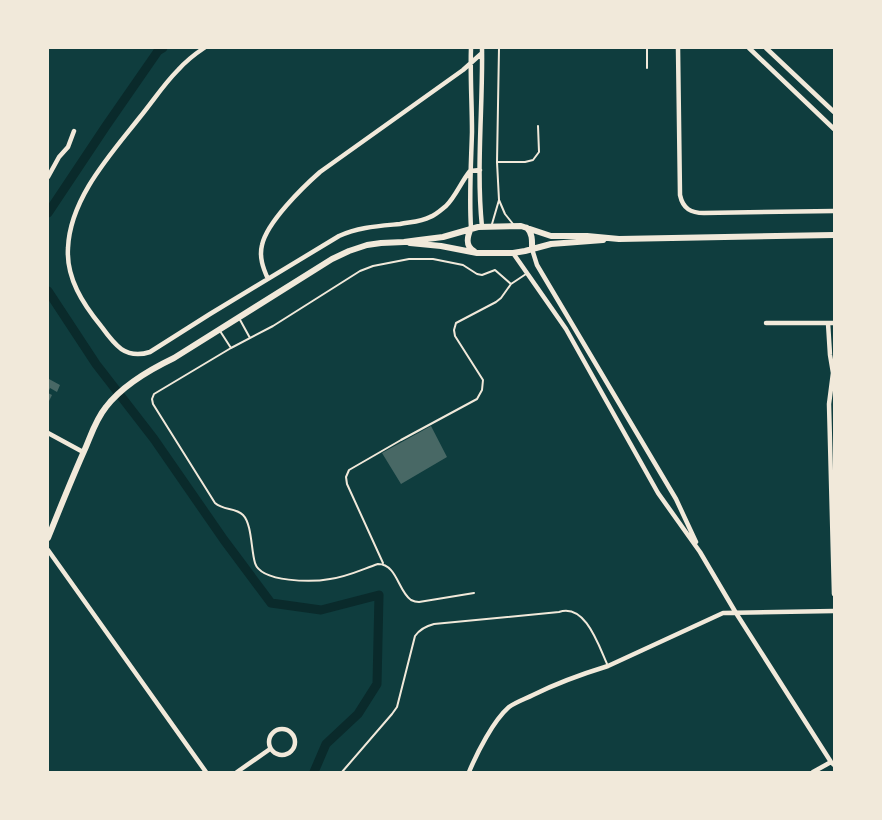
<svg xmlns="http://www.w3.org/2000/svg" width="882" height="820" font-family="'Asap Condensed',sans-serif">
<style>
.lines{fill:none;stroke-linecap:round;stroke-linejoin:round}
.canal{stroke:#0a2a2b;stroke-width:9}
.building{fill:#486865}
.service{stroke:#f1e9da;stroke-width:2}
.minor{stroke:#f1e9da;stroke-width:4.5}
.secondary{stroke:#f1e9da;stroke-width:6}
</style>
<rect width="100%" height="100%" fill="#0f3d3e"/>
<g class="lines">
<path class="canal" d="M48,213L106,126L158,51L163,48
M48,291L96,364L154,439L224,540L271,603L321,610L379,595L377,684L358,714L326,744L314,772"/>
</g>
<path class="building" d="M49,379L60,385L57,392L50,388L48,393L52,395L48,403V382Z
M431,426L447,457L401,484L382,453Z"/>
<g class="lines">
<path class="service" d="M500,48H507
M647,48V68
M497,162H525L533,160L539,152L538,126
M499,200L505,214L513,224
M492,224L499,200L497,162L499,48
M239,318L250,338
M220,331L231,348
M383,563L347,484L346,477L349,470L401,440L477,399L482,390L483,380L455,336L454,330L456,323L496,302L501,298L511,284L526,274
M474,593L419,602C417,602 413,601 411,600C398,591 397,564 378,564C363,569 347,577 330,579C314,582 261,583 255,563C251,550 252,524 243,515C235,507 224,511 215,503L153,404L152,399L154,394L231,348L273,326L360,271L373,266L409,259H433L463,265L477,274L482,275L495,270L511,284
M342,772L392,714L397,707L415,636C420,629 426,626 434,624L559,612C586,603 599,647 608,666"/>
<path class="minor" d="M204,48C195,54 186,61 178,70C164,84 153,101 140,117C111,154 70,198 68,248C66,278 83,304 101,326C114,344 125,360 150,352L210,314L339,236C358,227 379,226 400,224C410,222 421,222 430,217C436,215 441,210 446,206C456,196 461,182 470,171L480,170
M471,48C470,76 472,104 472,132C471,165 469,196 471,228
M482,48C483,107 476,167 482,227
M678,48L680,195C683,209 691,213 704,213L834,211
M749,48L834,129
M766,48L834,112
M48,177L59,157L68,147L74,131
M532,249L537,265L676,499L696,542
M513,253L566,329L658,493L700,552L736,613L831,762L834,765
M268,279C263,268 259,257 262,245C267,222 303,187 320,172L463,70L482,53
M766,323H834
M828,323L830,355L833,373L829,404L834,594
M48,433L83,452
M48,550L206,772
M269 742a13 13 0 1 1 26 0a13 13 0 1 1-26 0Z
M237,772L270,749
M469,772C477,753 493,721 509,707C516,702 525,699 533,695C557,683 582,674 608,666L723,613L834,611
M813,772L831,762"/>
<path class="secondary" d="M471,228C467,237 465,246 474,251
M527,228C533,234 532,242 532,249
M410,243L441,246L477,253H513L525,251L551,244L603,240
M48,538C60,508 72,478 85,449C91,435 96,419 106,407C122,386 151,369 174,358L332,259L349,251L367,245L381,243L404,242L419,240L443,237L478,227L521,226L551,236H587L619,239L834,235"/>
</g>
<rect width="882" height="820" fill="none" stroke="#f1e9da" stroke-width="98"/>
</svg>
